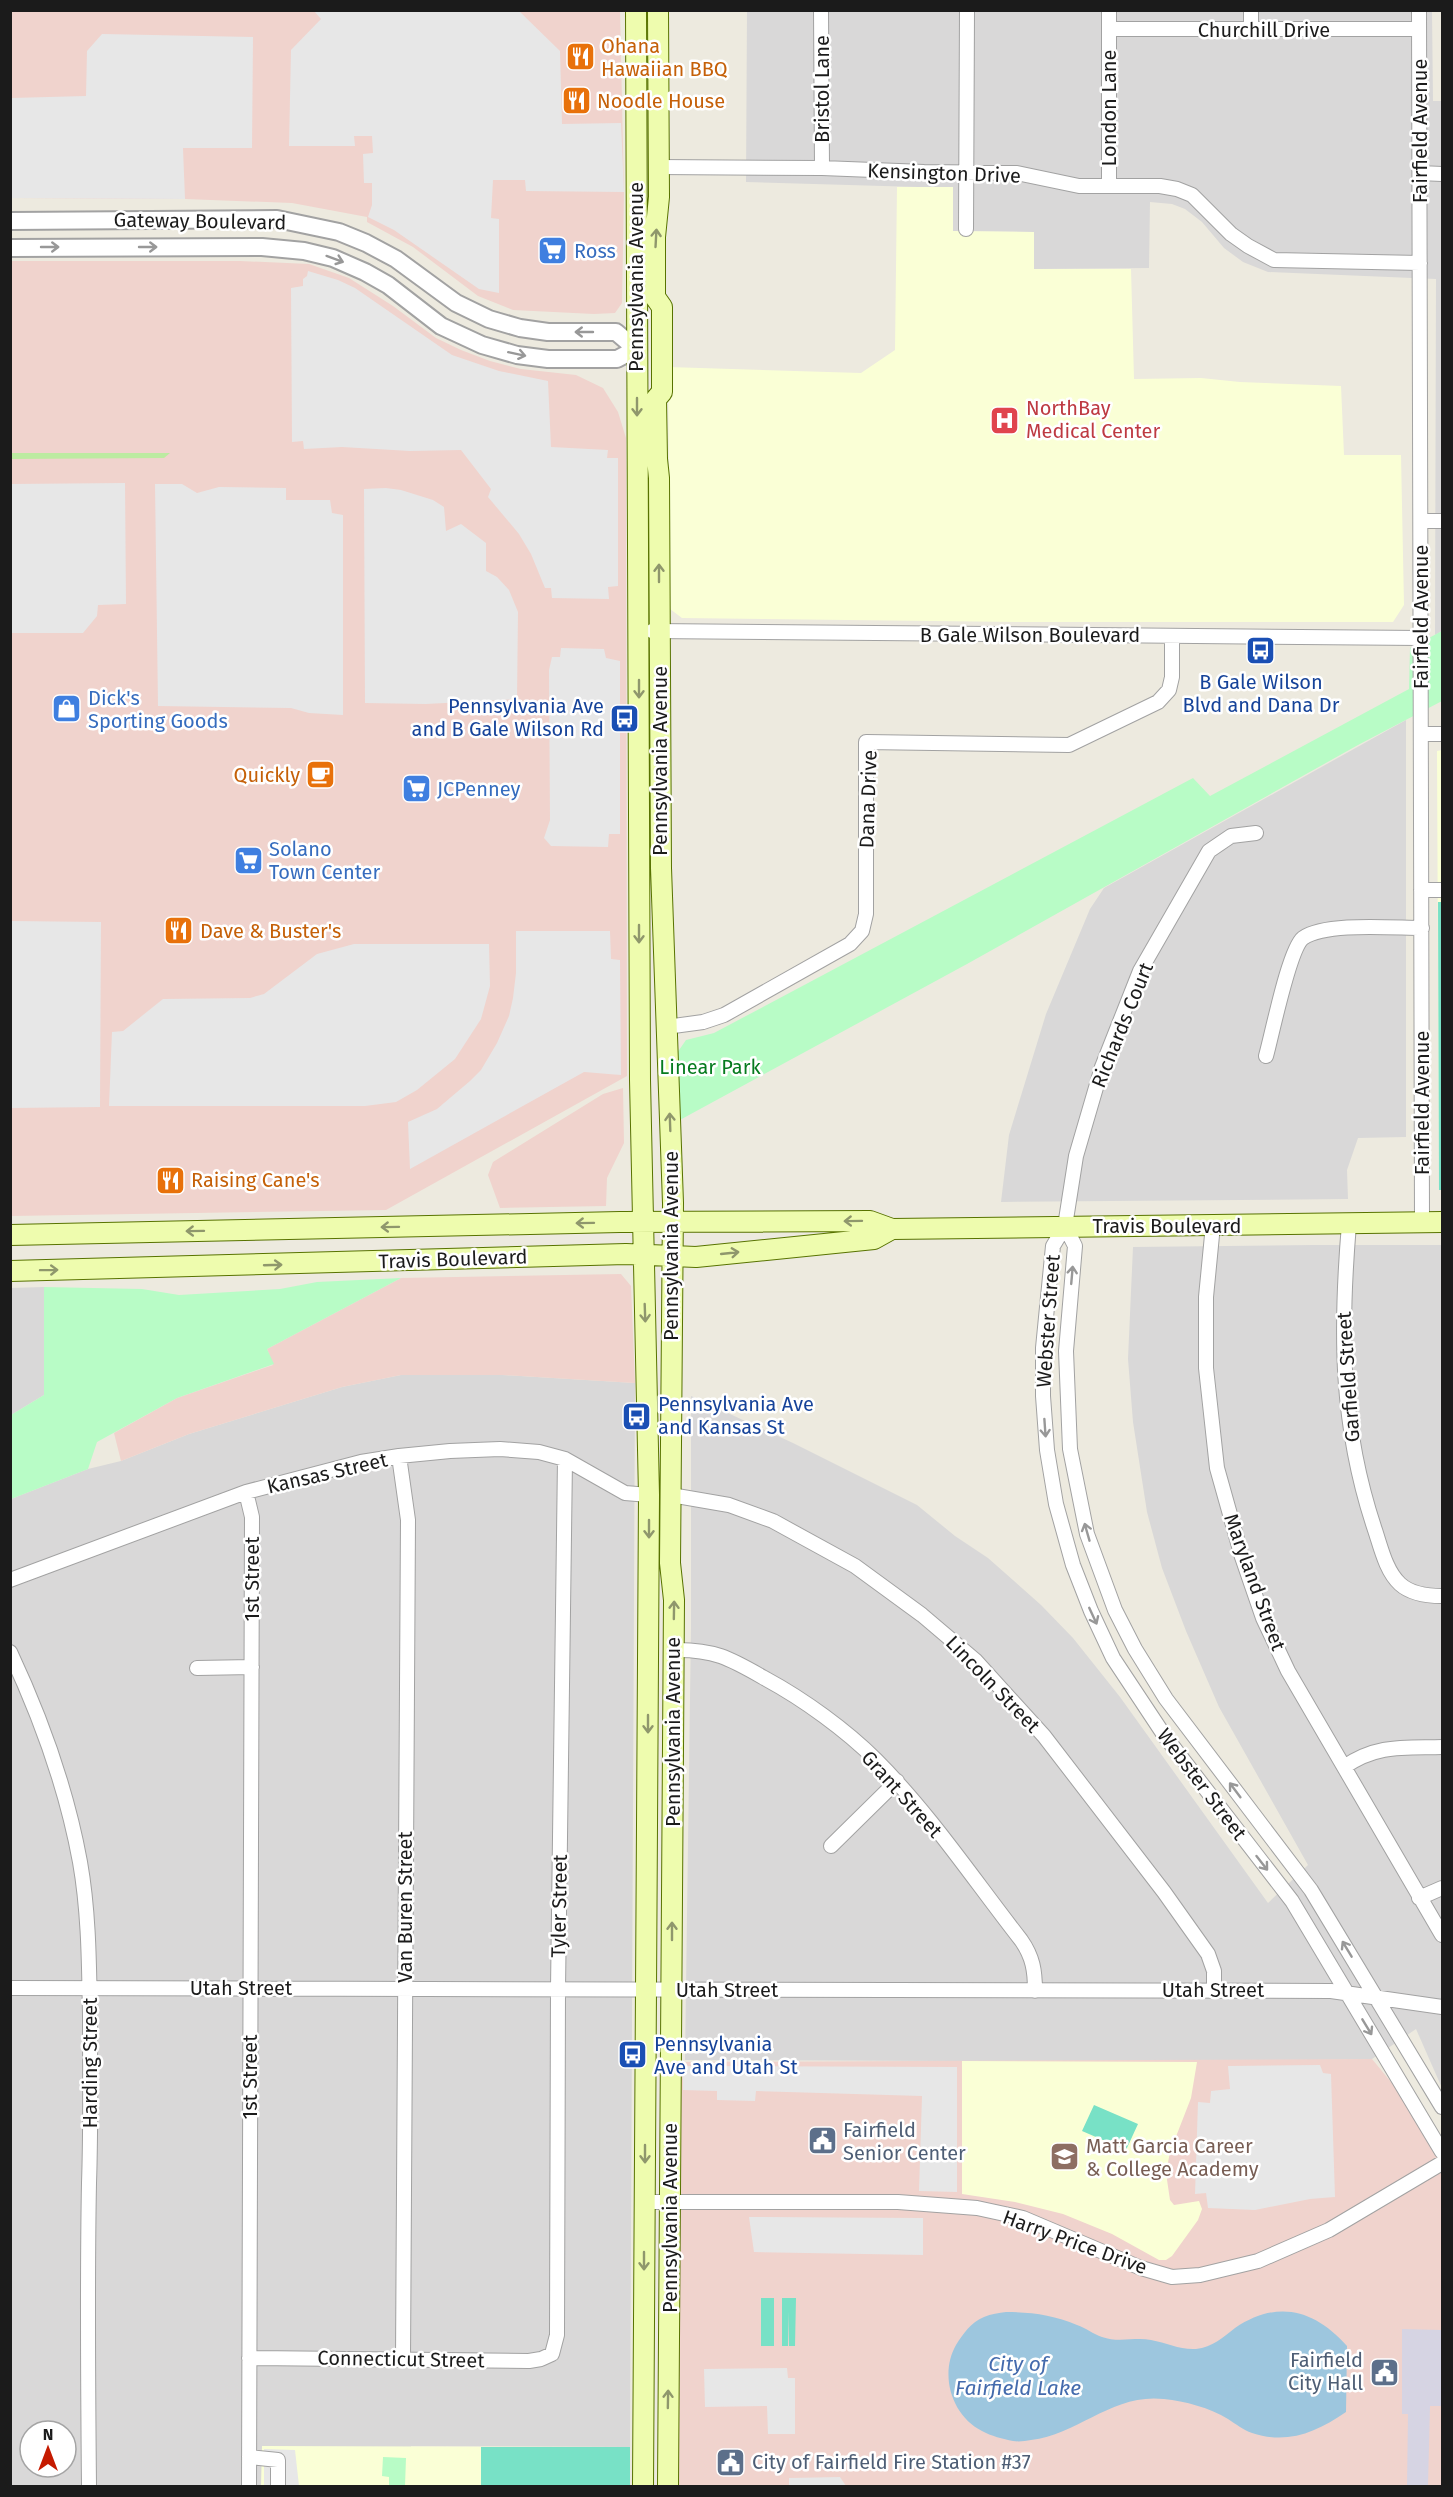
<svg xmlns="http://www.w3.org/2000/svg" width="1453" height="2497" font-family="'Fira Sans',sans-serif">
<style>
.residential{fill:#d9d8d8;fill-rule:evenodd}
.commercial{fill:#f0d3cd}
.education{fill:#faffd6}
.grass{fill:#bceba1}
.park{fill:#b8fcc6}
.pitch{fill:#78e1c6}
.parking{fill:#e7e7e7}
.plaza{fill:#d6d4e3}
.water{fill:#9dc6de}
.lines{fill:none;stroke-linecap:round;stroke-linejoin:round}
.minor-casing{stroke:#a2a2a2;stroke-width:16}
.tertiary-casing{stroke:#a2a2a2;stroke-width:20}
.secondary-casing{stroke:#587300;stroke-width:22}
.minor{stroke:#fff;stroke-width:14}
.tertiary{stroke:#fff;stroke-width:16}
.secondary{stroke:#eefcae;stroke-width:20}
.oneway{stroke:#8f976c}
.oneway2{stroke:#989898}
.labels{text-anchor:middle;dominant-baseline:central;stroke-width:5;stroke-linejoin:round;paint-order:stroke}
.street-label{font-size:20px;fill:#1b1b1b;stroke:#fff}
.food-label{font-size:20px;fill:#c56008;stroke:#fff;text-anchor:start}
.shop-label{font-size:20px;fill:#366cbe;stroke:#fff;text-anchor:start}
.health-label{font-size:20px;fill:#be3a42;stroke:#fff;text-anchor:start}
.transit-label{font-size:20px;fill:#164399;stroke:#fff;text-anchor:start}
.park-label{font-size:20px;fill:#067b1f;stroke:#fff}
.service-label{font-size:20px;fill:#4e5e75;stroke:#fff;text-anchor:start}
.education-label{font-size:20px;fill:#785e54;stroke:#fff;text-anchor:start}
.water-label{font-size:21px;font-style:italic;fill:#446bad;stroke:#fff}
</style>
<rect width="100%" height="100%" fill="#edeadf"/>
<path class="residential" d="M747,11H1432L1433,101H1442V631L1435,635L1436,279L1268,272L1243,262L1224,248L1202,222L1185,209L1172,204L1150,202L1149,268L1034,269V232L953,231V188L746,182Z
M1406,720V1137L1358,1138L1347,1170L1348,1199L1001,1202L1009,1135L1046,1014L1090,909L1104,888Z
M1313,1245H1442V2088L1416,2029L1372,2059L1197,2062L685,2060L691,1627V1396L793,1443L917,1505L955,1536L988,1558L1041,1605L1073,1638L1120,1697L1268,1903L1308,1865L1219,1707L1186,1631L1162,1568L1147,1512L1133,1422L1128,1359L1133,1247Z
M44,1287V1395L11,1415L10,1288Z
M401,1375H503L635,1383L630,2447L411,2446V2486H11V1499L88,1469L121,1461L189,1434L342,1387ZM30,2431H66V2467H30Z"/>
<path class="commercial" d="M11,11H620L624,192L622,303L615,313L594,314L513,310L478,296L413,247L367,222V217L292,203L185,199L11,198Z
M10,261H240L309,264L349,278L393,306L436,338L461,350L490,361L521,369L576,375L603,388L618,412L626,438L627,1076L386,1210L11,1216Z
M623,1088L624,1143L607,1178L606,1206L500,1208L488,1175L493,1162L603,1094Z
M621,1274L631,1286L635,1383L503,1375H401L342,1387L189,1434L121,1461L114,1433L177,1398L273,1365L267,1349L401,1278Z
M1372,2059L1442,2144V2486H673L676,2062Z"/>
<path class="education" d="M897,187H953V231L1034,232V269H1131L1134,379L1201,378L1240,382L1341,386L1344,455H1401L1404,605L1393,622H1019L682,618L670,609L668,367L861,373L895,350Z
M1442,750V1190H1439L1437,751Z
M962,2061L1197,2062L1191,2098L1170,2152L1166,2173L1170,2200L1174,2205L1199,2201L1202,2209L1198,2220L1172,2256L1166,2260H1159L1112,2234L1063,2214L1015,2202L962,2194Z
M262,2446L630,2447V2486H261Z"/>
<path class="grass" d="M11,453H170L164,458L11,459Z"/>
<path class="park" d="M1442,631V701L1358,745L967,964L678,1121L677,1053L686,1040L714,1033L1193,778L1210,796L1409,689L1410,648Z
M401,1278L267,1349L274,1364L177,1398L97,1442L88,1469L11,1499V1415L44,1395V1287L142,1289L179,1295L280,1289L317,1282Z
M383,2457L406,2458L405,2486H389V2477L382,2476Z"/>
<path class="pitch" d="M1438,902H1442V1190H1439Z
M1094,2105L1138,2124L1126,2150L1082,2131Z
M761,2298H774V2346H761Z
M782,2298H796L795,2346H789V2311L788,2346H782Z
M481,2447H630V2486H481Z"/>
<path class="parking" d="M314,11H519L560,51L562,124L621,123L624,192L526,191L525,180H493L491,218L499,219V293L479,289L394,230L368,217L372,205V183H364L363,154L373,153L372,136H354L355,146H289L291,50L321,19Z
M102,34L253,37L252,148H183L185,199L11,198V98L86,96L87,51Z
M308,271L338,280L355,288L452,355L499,371L548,381L551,447L608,450L607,458H618V586L608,587L609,599L552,598L551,588H545L531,554L519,534L488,497L491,489L461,450L410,451L342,447L304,449L303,441L292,442L291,288L303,286V279L307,276Z
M125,483L126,604L98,605L97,616L83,633H11V484Z
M155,484H182L197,493L219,487L286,488V500H330L332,513L343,515V715L309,713L291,708L158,706Z
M386,488L401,490L433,500L444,507L446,531L461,524L486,543V571L497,577L509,590L518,612L517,699L426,704L365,703L364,489Z
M561,648L604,649L606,658L620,661V834H609L608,847L551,846L544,838L550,820L549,670L552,657H560Z
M11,921L101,922L100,1107L11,1108Z
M516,931H610L611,959L620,960L621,1075L584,1072L410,1169L408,1122L437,1109L470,1081L481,1070L497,1043L509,1016L513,998L516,973Z
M354,944H489L490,986L481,1019L455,1059L417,1090L396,1102L365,1106H109L112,1032L123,1031L163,999L250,998L264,994L317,954Z
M1320,2065L1323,2073L1331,2074L1335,2197L1310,2199L1255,2210L1208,2208L1206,2193L1195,2194L1198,2102L1210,2103L1211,2091L1230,2089L1228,2066Z
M683,2066L957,2067V2192L919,2191L922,2096L756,2091L755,2101L717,2100V2091L683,2090Z
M749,2217L923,2218V2255L754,2252Z
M787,2368L788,2378H795V2434H768L767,2406L705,2407L704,2369Z
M264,2449L295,2450L299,2486H264Z
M840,2477L846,2486H789V2478Z"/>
<path class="plaza" d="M1402,2329L1442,2330V2406H1430L1428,2486H1407L1408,2414H1402Z"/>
<path class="water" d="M1006,2312C1031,2312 1054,2315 1077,2325C1086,2328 1093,2334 1102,2337C1118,2343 1135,2337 1151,2340C1167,2343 1180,2350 1196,2349C1213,2347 1222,2338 1235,2328C1278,2299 1315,2310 1347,2346L1346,2412C1317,2432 1287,2445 1252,2433C1243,2430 1236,2424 1228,2419C1210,2408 1185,2401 1164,2399C1113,2393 1079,2434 1031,2440C1025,2441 1019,2442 1013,2441C1003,2439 991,2436 982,2431C952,2416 939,2375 956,2345C963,2334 971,2322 984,2317C991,2314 999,2313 1006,2312Z"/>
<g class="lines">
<defs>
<path id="minor" d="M821,10L822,168
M1251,10V30
M1419,10L1422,1223
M1109,29H1419
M658,167L822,168L924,172L1017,173L1079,186H1160L1177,189L1192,195L1231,234L1248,246L1274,260L1420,263
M1420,173L1442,174
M1109,186V10
M966,229L967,10
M1421,521H1442
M652,631L1421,638
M1421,734H1442
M1256,833L1231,836L1209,851L1140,971L1102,1067L1076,1156L1065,1226L1053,1246L1043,1348V1396L1047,1450L1056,1504L1073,1565L1091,1611L1113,1658L1164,1735L1292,1901L1442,2152
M1421,890H1442
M666,1027L703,1022L724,1015L850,944L862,931L866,914V742L1069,745L1158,702L1169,690L1172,677V636
M1266,1056C1272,1035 1289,949 1303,938C1326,922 1393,928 1422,928
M1349,1224C1340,1332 1340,1426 1375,1530C1381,1548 1386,1571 1400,1584C1411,1594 1428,1596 1442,1596
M1213,1225L1206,1297V1368L1217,1468L1242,1557L1263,1618L1288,1671L1442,1935
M1065,1226L1075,1246L1066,1351L1070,1449L1087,1534L1115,1610L1135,1649L1166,1699L1311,1890L1442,2107
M399,1456L408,1520L403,2359
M246,1492L252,1517L249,2486
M671,1495L729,1505L773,1521L855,1566L922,1615L975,1660L1044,1736L1164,1892L1208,1954L1214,1971V1990
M10,1580L246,1492L361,1462L399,1456L450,1451L500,1449L539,1452L565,1459L625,1493L649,1495
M673,1650C715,1649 731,1659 766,1679C803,1699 846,1730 876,1760C930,1814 974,1880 1021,1940C1033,1957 1035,1971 1035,1991
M10,1652C41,1718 67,1791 80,1862C89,1913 89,1965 90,2016C90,2072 91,2127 89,2183C87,2284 88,2385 89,2486
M197,1668L252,1667
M1344,1767C1377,1744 1404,1748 1442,1747
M831,1846L897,1781
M1419,1898L1442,1888
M10,1988L1331,1991L1442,2007
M645,2202H898L977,2208L1023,2218L1141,2268L1172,2277L1200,2275L1258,2261L1329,2230L1442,2163
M249,2358L529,2361L541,2359L552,2354L557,2335L558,1989L565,1459
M249,2457L278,2460V2486"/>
<path id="tertiary" d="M10,221L277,219L339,232L366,243L396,259L456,303L489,319L520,328L548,332H616L636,349L617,359H548L517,355L482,345L441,326L388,285L365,272L333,258L304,251L262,247L10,248"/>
<path id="secondary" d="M636,10L640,1080L649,1495L643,2486
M658,10L659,197L655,237V297L662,307V392L656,399L657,459L659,478L661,868L673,1203L670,1563L674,1600L668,2486
M10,1235L620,1222L870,1221L892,1229L1442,1222
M10,1271L626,1254L696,1257L874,1239L892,1229"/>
</defs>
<use href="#minor" class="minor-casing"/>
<use href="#tertiary" class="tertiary-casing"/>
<use href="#secondary" class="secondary-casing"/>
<use href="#minor" class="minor"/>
<use href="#tertiary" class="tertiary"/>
<use href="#secondary" class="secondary"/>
</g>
<defs><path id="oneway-shaft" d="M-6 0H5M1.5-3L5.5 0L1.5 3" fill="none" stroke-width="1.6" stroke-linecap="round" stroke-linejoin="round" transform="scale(1.5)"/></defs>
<g class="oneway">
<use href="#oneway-shaft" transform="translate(656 238) rotate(-87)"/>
<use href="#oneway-shaft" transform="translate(637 407) rotate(90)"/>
<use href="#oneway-shaft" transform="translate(659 573) rotate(-90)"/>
<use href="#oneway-shaft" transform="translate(639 689) rotate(90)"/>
<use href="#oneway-shaft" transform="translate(639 934) rotate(90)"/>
<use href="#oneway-shaft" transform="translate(670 1122) rotate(-92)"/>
<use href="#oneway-shaft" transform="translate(853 1221) rotate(179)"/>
<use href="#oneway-shaft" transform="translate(585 1223) rotate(179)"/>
<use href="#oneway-shaft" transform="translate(390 1227) rotate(179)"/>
<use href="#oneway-shaft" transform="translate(195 1231) rotate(179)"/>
<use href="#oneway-shaft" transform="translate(730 1253) rotate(-6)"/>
<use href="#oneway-shaft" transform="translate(273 1265) rotate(-2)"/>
<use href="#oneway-shaft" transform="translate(49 1270) rotate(-1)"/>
<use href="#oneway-shaft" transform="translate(645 1313) rotate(88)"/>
<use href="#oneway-shaft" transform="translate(649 1529) rotate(90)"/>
<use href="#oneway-shaft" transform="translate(674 1610) rotate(-89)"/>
<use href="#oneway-shaft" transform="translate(648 1724) rotate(90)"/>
<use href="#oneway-shaft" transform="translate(672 1931) rotate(-90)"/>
<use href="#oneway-shaft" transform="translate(645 2154) rotate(90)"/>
<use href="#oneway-shaft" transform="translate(644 2261) rotate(90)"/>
<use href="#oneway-shaft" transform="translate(668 2399) rotate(-89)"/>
</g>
<g class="oneway2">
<use href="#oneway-shaft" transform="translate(50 247)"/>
<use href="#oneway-shaft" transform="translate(148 247)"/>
<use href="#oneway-shaft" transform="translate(335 259) rotate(20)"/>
<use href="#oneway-shaft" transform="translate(584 332) rotate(-180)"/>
<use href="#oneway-shaft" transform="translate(517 354) rotate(12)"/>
<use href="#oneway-shaft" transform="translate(1072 1275) rotate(-85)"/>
<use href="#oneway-shaft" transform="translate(1045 1428) rotate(86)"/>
<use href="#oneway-shaft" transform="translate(1087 1532) rotate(-106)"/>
<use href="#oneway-shaft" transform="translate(1093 1616) rotate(65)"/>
<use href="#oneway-shaft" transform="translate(1235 1790) rotate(-127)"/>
<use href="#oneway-shaft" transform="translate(1262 1863) rotate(52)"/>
<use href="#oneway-shaft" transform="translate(1347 1949) rotate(-121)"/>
<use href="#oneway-shaft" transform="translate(1367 2027) rotate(59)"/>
</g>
<defs>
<symbol id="restaurant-square" viewBox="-11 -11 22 22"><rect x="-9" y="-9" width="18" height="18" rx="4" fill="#e8710a" stroke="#fff"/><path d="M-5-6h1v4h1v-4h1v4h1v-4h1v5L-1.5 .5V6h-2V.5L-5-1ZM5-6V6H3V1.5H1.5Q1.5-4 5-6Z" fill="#fff"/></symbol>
<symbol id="supermarket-square" viewBox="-11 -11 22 22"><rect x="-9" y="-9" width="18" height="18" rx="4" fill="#3f7fe0" stroke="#fff"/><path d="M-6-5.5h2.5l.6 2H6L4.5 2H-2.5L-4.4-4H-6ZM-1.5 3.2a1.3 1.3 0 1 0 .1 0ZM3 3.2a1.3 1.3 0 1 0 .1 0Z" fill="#fff"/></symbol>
<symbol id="hospital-square" viewBox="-11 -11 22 22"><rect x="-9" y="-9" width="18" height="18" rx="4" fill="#e0444e" stroke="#fff"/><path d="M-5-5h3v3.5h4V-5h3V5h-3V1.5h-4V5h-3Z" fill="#fff"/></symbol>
<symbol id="bus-square" viewBox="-11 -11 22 22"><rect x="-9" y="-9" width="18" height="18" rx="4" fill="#1a4fb4" stroke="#fff"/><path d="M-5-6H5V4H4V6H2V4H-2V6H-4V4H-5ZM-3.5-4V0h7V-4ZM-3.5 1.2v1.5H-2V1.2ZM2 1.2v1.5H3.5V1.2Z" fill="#fff"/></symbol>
<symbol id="shop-square" viewBox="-11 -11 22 22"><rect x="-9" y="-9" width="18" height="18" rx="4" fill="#3f7fe0" stroke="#fff"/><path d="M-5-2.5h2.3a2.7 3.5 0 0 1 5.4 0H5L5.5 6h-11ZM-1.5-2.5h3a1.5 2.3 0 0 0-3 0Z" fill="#fff"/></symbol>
<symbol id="cafe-square" viewBox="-11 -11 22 22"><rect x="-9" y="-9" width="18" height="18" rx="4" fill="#e8710a" stroke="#fff"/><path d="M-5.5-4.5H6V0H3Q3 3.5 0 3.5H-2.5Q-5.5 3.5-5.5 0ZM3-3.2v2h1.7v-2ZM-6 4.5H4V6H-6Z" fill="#fff"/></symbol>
<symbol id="civic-square" viewBox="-11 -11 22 22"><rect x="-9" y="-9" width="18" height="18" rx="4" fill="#5c6f8a" stroke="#fff"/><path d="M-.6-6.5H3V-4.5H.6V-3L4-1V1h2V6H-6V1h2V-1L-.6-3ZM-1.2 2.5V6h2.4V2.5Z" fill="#fff"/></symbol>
<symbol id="school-square" viewBox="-11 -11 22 22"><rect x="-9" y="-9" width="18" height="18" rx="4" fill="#8d6e63" stroke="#fff"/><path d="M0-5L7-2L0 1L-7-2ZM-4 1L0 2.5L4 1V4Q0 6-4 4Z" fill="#fff"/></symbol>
</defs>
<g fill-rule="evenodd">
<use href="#restaurant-square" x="564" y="40" width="33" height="33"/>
<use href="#restaurant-square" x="560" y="84" width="33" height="33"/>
<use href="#supermarket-square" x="536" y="234" width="33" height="33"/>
<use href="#hospital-square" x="988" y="404" width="33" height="33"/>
<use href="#bus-square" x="1244" y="634" width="33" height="33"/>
<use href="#shop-square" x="50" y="692" width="33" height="33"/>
<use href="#bus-square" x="608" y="702" width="33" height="33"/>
<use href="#cafe-square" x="304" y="758" width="33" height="33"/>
<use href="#supermarket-square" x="400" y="772" width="33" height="33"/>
<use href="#supermarket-square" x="232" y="844" width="33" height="33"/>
<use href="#restaurant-square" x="162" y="914" width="33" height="33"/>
<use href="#restaurant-square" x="154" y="1164" width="33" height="33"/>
<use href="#bus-square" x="620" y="1400" width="33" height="33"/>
<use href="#bus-square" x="616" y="2038" width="33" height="33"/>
<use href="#civic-square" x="806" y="2124" width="33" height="33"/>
<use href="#school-square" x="1048" y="2140" width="33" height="33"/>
<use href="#civic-square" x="1368" y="2356" width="33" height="33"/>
<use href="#civic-square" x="714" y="2446" width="33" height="33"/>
</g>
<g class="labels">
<g class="street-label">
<text x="1264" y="30">Churchill Drive</text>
<text transform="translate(822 89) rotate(-90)">Bristol Lane</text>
<text transform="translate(1109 108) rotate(-90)">London Lane</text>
<text transform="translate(1420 131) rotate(-90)">Fairfield Avenue</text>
<text transform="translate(944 173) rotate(2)">Kensington Drive</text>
<text transform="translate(200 221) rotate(1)">Gateway Boulevard</text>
<text transform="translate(636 277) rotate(-90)">Pennsylvania Avenue</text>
<text transform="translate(1421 617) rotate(-90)">Fairfield Avenue</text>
<text x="1030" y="635">B Gale Wilson Boulevard</text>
<text transform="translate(660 761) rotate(-90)">Pennsylvania Avenue</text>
<text transform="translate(868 799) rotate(-88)">Dana Drive</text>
<text transform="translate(1122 1025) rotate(-68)">Richards Court</text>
<text transform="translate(1422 1103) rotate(-90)">Fairfield Avenue</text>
<text x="1167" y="1226">Travis Boulevard</text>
<text transform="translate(671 1246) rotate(-90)">Pennsylvania Avenue</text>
<text transform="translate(453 1259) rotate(-2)">Travis Boulevard</text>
<text transform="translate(1048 1321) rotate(-86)">Webster Street</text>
<text transform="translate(1348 1377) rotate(-94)">Garfield Street</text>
<text transform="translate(327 1473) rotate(-13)">Kansas Street</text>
<text transform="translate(252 1579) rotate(-90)">1st Street</text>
<text transform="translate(1255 1582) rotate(70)">Maryland Street</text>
<text transform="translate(993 1684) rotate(46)">Lincoln Street</text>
<text transform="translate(673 1732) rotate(-90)">Pennsylvania Avenue</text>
<text transform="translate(1202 1784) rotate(53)">Webster Street</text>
<text transform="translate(902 1794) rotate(48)">Grant Street</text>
<text transform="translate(559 1906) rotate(-89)">Tyler Street</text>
<text transform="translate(405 1907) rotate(-90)">Van Buren Street</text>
<text x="241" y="1988">Utah Street</text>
<text x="727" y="1990">Utah Street</text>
<text x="1213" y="1990">Utah Street</text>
<text transform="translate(90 2063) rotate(-90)">Harding Street</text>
<text transform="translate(250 2077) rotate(-90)">1st Street</text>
<text transform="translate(670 2218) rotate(-90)">Pennsylvania Avenue</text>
<text transform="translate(1075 2242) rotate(20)">Harry Price Drive</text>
<text transform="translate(401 2359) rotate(1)">Connecticut Street</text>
</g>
<g class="food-label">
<text x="601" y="46">Ohana<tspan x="601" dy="23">Hawaiian BBQ</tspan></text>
<text x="597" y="101">Noodle House</text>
<text x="300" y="775" text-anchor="end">Quickly</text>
<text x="200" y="931">Dave &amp; Buster's</text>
<text x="191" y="1180">Raising Cane's</text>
</g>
<g class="shop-label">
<text x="574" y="251">Ross</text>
<text x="88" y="698">Dick's<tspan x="88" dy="23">Sporting Goods</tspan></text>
<text x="437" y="789">JCPenney</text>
<text x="269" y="849">Solano<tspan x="269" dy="23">Town Center</tspan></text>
</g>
<g class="health-label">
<text x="1026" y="408">NorthBay<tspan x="1026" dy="23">Medical Center</tspan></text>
</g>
<g class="transit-label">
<text x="1261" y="682" text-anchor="middle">B Gale Wilson<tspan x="1261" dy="23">Blvd and Dana Dr</tspan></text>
<text x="604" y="706" text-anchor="end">Pennsylvania Ave<tspan x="604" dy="23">and B Gale Wilson Rd</tspan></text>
<text x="658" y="1404">Pennsylvania Ave<tspan x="658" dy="23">and Kansas St</tspan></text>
<text x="654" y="2044">Pennsylvania<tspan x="654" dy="23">Ave and Utah St</tspan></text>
</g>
<g class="park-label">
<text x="710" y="1067">Linear Park</text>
</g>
<g class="service-label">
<text x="843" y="2130">Fairfield<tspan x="843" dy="23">Senior Center</tspan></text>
<text x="1363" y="2360" text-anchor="end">Fairfield<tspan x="1363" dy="23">City Hall</tspan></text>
<text x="752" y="2462">City of Fairfield Fire Station #37</text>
</g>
<g class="education-label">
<text x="1086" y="2146">Matt Garcia Career<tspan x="1086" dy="23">&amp; College Academy</tspan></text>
</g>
<g class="water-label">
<text x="1018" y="2364">City of<tspan x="1018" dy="24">Fairfield Lake</tspan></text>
</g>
</g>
<rect width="1453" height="2497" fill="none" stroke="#1b1b1b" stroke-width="24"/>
<g transform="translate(48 2449)"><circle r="28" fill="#ffffff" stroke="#a4a4a4" stroke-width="1.5"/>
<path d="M0-4.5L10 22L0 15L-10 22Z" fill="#c51a00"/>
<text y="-9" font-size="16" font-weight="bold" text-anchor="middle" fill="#1b1b1b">N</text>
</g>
</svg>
